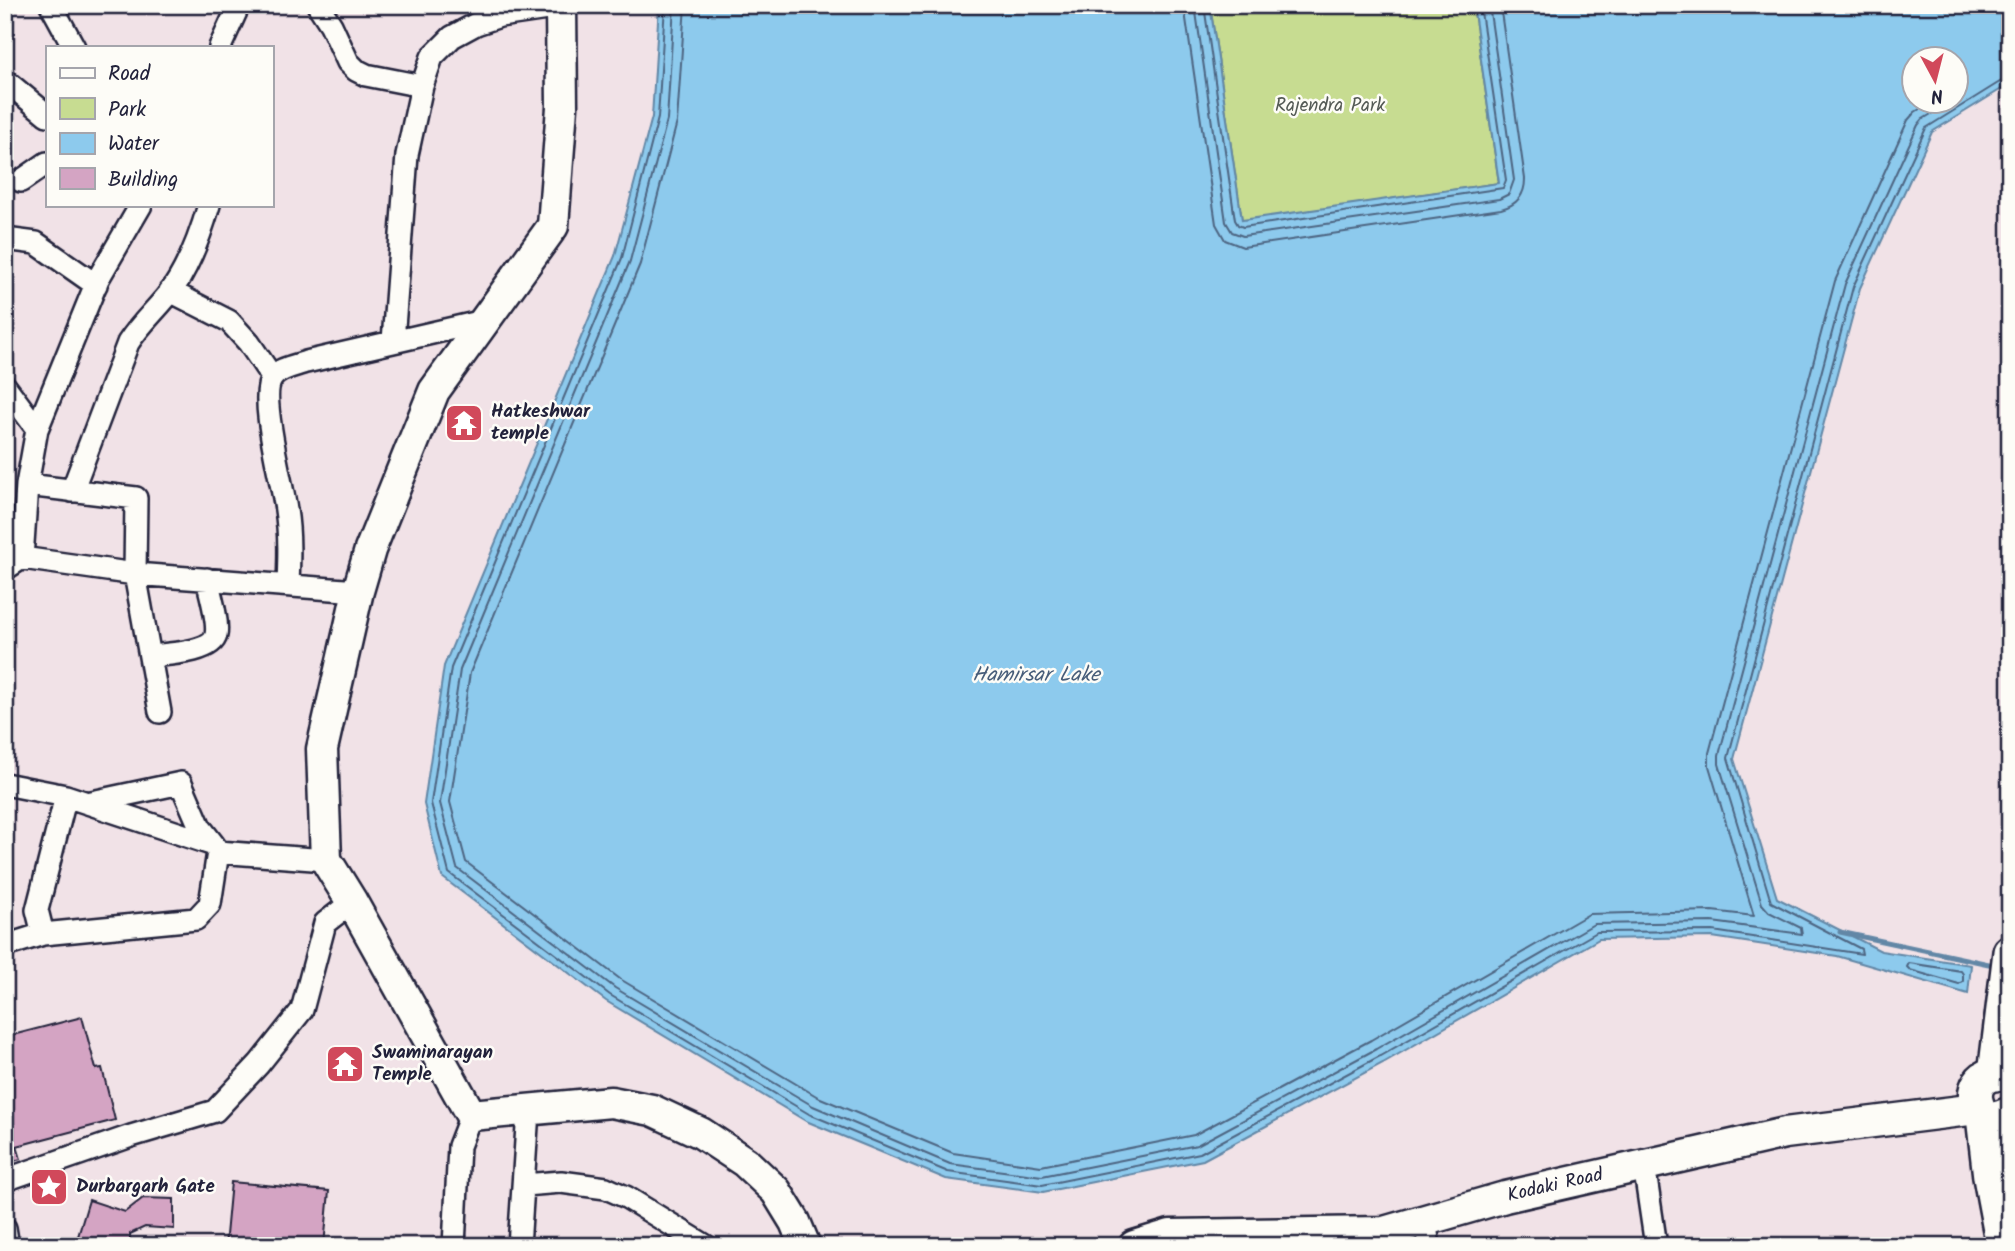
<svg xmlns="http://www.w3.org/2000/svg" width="2015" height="1251" font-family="Kalam,sans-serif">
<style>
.green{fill:#c7dc91;stroke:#747f66;stroke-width:2}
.water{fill:#8dcaed;stroke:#6287a6;stroke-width:2;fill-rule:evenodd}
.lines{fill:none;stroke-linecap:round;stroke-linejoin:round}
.shore{stroke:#4d6582;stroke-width:2}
.stream{stroke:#6287a6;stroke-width:5}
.building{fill:#d4a4c3;stroke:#22223b;stroke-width:2}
.street-casing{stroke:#22223b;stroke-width:26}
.secondary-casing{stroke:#22223b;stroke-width:35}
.primary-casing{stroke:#22223b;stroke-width:38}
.street{stroke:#fdfcf7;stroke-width:21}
.secondary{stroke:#fdfcf7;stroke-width:30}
.primary{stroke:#fdfcf7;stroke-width:33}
.labels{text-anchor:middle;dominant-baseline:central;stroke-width:5;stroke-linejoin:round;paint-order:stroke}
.park-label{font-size:19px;fill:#545a55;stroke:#fdfcf7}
.poi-label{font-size:19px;font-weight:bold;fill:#22223b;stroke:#fdfcf7;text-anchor:start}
.street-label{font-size:19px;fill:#22223b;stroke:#fdfcf7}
.water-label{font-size:21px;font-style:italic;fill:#475d79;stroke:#fdfcf7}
</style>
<rect width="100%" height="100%" fill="#f1e2e7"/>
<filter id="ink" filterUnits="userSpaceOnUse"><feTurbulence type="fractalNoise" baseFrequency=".0143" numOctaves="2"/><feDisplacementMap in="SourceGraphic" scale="14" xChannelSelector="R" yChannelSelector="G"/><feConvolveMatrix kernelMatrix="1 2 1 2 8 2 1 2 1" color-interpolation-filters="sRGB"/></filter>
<g filter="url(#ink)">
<path class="green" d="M1210,5H1473L1499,183L1242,221Z"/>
<path class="water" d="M659,5H1210L1242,220L1499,183L1473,5H2010L2008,85L1932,132L1860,288L1734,759L1777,898L1881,951L1971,965L1968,994L1837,956L1712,937L1599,939L1383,1063L1203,1160L1043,1192L946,1179L806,1121L606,1001L442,877L424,804L444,666L615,256L652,117ZM1913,60H1955V102H1913Z"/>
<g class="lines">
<path class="shore" d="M665,5L658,118L622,258L451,668L431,803L449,873L610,995L809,1114L948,1172L1042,1185L1200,1153L1380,1056L1597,932L1713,931L1862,954L1861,949L1771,902L1728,758L1853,287L1926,128L2003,80L2010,79
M674,5L667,120L630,261L460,670L440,803L457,868L615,988L813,1106L950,1164L1042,1176L1197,1145L1376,1049L1594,924L1712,922L1802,934L1801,928L1769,912L1762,904L1719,764V755L1845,284L1918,125L1923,119L1951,102
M685,5L677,122L640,264L470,673L450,802L466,862L620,979L818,1097L953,1153L1041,1166L1194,1135L1371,1040L1589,914L1712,911L1754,916L1709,766V753L1835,281L1908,120L1915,112L1931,102
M1184,5L1216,224L1225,240L1243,247L1501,209C1517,205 1525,195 1525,179L1500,5
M1195,5L1226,222L1232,232L1243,236L1499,199L1509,194L1514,180L1489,5
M1204,5L1235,220L1238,225L1243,227L1503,188L1506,180L1480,5
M1909,963L1961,971L1963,974V981L1959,984L1910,970L1907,967Z"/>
<path class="stream" d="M1840,932L1998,966"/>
</g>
<path class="building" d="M82,1017L96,1069L102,1068L115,1120L17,1146L21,1159L5,1163V1037Z
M231,1182L329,1191L324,1246H225Z
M143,1198L174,1199V1229L145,1227L130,1234V1246H88L76,1243L89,1200L125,1212Z"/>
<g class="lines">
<defs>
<path id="street" d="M51,5L74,47
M318,5L331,25L348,62L356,70L366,75L422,86
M220,47L239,5
M6,81L47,115
M21,181L47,163
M5,239L36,243L96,285
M170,291L229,321L249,343L272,377
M393,341L407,155L422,86L432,57L452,37L476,24L500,16L561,7
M5,386L37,429
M27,485L136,498L135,574L160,712
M72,491L128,343C142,321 160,307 174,287C190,263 201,233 209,205
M22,558L135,574L358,591
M5,569L22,558L27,485L37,429L98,279L141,205
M288,585C289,560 290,535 286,510C283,485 258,396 272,378C279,368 295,366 306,362L484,321
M150,656C166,654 212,653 216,635C219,622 210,593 207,579
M5,784L66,796L214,845L218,852L326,860
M87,803L181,783L200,827L214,845
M43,934L37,910L66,796
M5,946L43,934L196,919L210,904L218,852
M1644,1165L1656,1246
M5,1180L131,1136L215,1111L259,1064L302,1010L325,923L352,902
M524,1185L561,1182L606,1188L626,1197L706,1246
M1425,1220L1429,1246
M5,1228L8,1246
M454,1246L459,1146L471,1115
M519,1246L528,1111"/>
<g id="secondary">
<path d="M561,5L562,107L553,226L434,391L370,550L358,591L322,749L326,860L352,902L471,1115L611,1102L652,1110L701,1133L745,1162L776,1191L795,1222L805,1246"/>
<path id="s1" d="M1134,1246L1170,1235L1384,1232L1505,1197L1785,1133L1977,1109"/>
</g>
<path id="primary" d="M1995,1074L2010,952
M2010,1075C1981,1067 1965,1092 1983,1116L1997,1119L2010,1114
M1983,1116L1990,1177L2003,1246"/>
</defs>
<use href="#street" class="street-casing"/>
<use href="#secondary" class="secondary-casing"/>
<use href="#primary" class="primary-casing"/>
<use href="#street" class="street"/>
<use href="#secondary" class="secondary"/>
<use href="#primary" class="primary"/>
</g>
</g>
<defs>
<symbol id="temple-square" viewBox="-11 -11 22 22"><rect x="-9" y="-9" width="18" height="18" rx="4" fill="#d1495b" stroke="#fdfcf7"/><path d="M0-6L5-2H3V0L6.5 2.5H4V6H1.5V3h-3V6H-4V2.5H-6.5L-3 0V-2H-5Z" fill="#fff"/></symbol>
<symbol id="sight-square" viewBox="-11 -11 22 22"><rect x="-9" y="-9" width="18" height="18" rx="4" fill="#d1495b" stroke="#fdfcf7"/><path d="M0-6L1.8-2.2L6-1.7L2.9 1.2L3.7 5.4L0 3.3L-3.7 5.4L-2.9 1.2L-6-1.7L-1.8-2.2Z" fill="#fff"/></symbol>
</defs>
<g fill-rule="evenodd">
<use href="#temple-square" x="442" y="401" width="44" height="44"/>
<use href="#temple-square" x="323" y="1042" width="44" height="44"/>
<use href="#sight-square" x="27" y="1165" width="44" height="44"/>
</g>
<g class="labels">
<g class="park-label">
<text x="1330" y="106">Rajendra Park</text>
</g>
<g class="poi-label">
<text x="491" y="412">Hatkeshwar<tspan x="491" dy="22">temple</tspan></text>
<text x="372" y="1053">Swaminarayan<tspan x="372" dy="22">Temple</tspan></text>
<text x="76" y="1187">Durbargarh Gate</text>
</g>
<g class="street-label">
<text stroke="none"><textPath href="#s1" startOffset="429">Kodaki Road</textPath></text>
</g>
<g class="water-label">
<text x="1036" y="675">Hamirsar Lake</text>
</g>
</g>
<rect width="2015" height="1251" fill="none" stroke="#fdfcf7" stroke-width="28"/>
<rect x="14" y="14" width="1987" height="1223" fill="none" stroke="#22223b" stroke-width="2.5" filter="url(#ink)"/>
<rect x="46" y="46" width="228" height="161" fill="#fdfcf7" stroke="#a5a5ac" stroke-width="2"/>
<rect x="60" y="68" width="35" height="10" fill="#fdfcf7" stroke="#a5a5ac" stroke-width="2"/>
<text x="108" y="80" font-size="21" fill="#22223b">Road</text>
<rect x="60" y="98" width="35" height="21" fill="#c7dc91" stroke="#a5a5ac" stroke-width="2"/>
<text x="108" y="116" font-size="21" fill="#22223b">Park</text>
<rect x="60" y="133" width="35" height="21" fill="#8dcaed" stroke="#a5a5ac" stroke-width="2"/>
<text x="108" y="150" font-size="21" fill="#22223b">Water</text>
<rect x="60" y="168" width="35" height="21" fill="#d4a4c3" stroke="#a5a5ac" stroke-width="2"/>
<text x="108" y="186" font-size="21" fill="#22223b">Building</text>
<g transform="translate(1935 80) rotate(173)"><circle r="33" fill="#fdfcf7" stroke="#a5a5ac" stroke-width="2"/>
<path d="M0-5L12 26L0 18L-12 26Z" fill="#d1495b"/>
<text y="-10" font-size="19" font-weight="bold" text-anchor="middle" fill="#22223b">N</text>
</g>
</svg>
